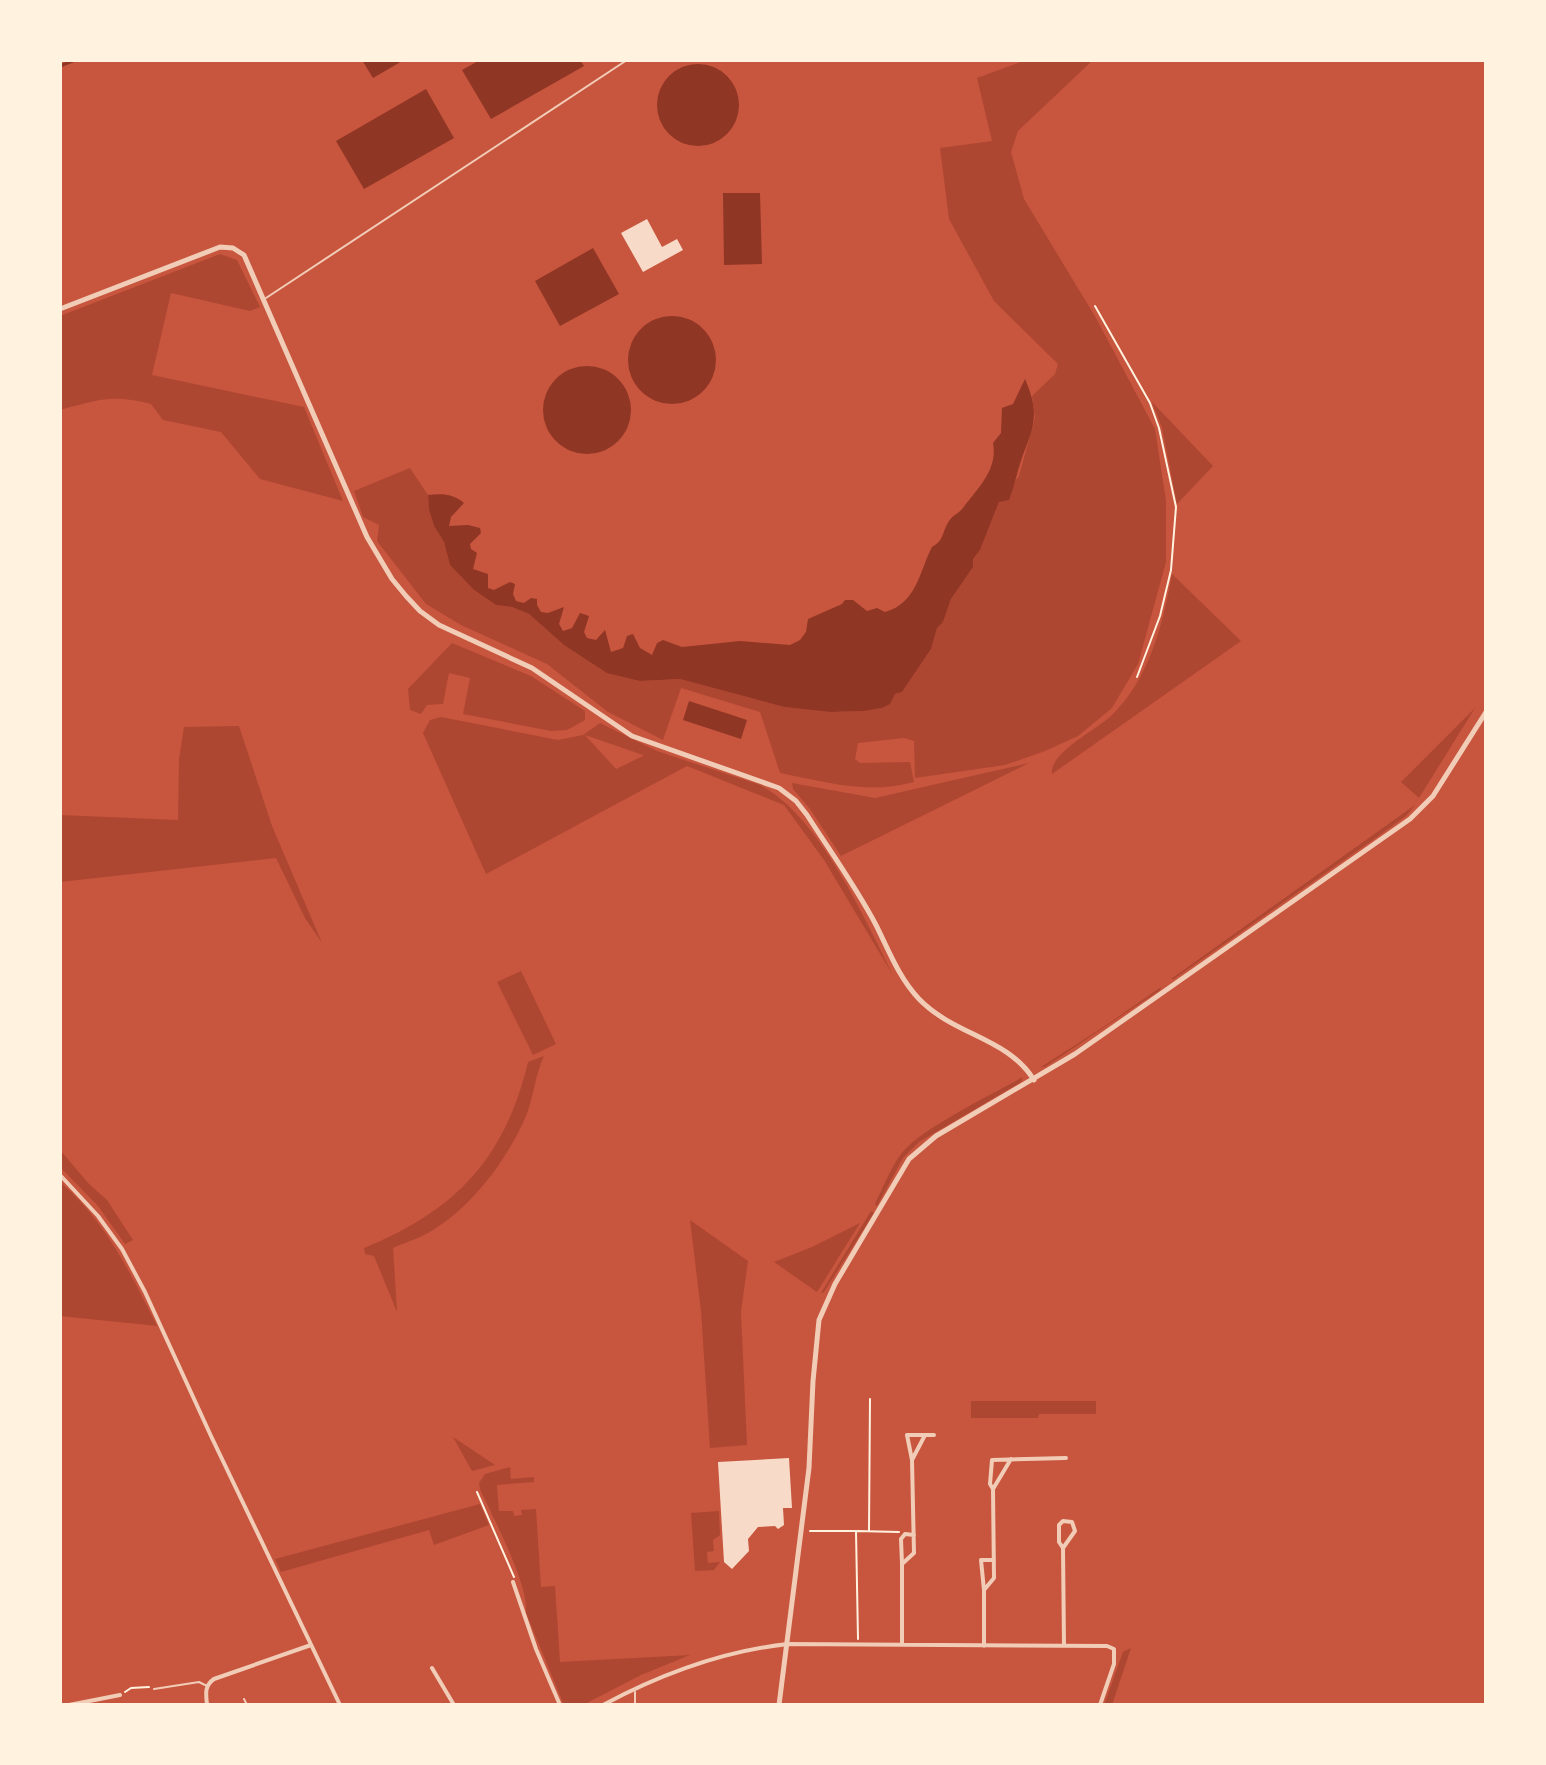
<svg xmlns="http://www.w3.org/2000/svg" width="1546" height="1765" font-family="'Golos Text',sans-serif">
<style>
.green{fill:#ae4732;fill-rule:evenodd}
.water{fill:#8f3625}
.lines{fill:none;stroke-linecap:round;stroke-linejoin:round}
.stream{stroke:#8f3625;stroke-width:3}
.building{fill:#f7dbc8}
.path{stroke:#fff3e0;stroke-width:2}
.service{stroke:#f1ccb7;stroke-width:2}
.minor{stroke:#f1ccb7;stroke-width:4}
.tertiary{stroke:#f1ccb7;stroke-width:5}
</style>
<rect width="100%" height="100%" fill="#c8553d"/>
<path class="green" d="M1026,60H1093L1018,131L1011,152L1024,199L1096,318L1155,429L1166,501V562L1138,664L1112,708L1078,736L1045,751L1005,765L915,778L914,741L904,738L858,743L855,759L860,763L910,762L914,782C866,795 827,782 780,773L760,712L681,688L663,740L608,712L547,664L461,625L426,604L377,541L379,525L363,517L354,491L410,468L428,495L429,510L434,526L444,542L450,565L474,590L496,605L512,607L529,614L564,645L640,681L680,679L784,707L830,712L864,711L882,708L895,694L902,692L931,649L937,627L943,622L951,599L973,567V559L980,550L999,502L1019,476L1035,418L1032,396L1055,374L1058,364L994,301L949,219L940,148L992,141L977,78Z
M220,254L237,260L260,307L250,311L171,293L152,375L304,407L343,501L260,479L221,432L163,420L151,404C111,394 99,400 60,410V316Z
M1152,402L1213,466L1177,504L1162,428Z
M1172,574L1241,641L1052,774C1049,753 1096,730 1111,716C1149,680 1163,624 1172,574Z
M452,643L531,676L585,711V720L567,730L551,731L463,714L470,678L449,673L443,704L427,705L421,714L410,710L408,689Z
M1475,708L1419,798L1401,782Z
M441,717L558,740L583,735L600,723L657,751L760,785C820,817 863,916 894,977L824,860L784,805L687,766L486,874L423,733L430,720ZM585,735L643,755V756L616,769Z
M239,726L272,826L322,943L305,918L276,858L60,882V815L178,820L179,759L184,727Z
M1029,763L841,856L810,809L793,789L792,783L875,798Z
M1415,805L1406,816L1377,837L1174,979H1171Z
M521,971L556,1044L533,1055L497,982Z
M1161,987L1160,990L1045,1067H1041L1105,1026Z
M544,1056C535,1075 534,1096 526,1116C508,1158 473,1206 433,1230C421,1238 406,1242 393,1248L397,1312L374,1256L365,1254L364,1248C455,1211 505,1159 528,1062Z
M1023,1077L1021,1082L919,1142L903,1158L877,1206L875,1204C883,1188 890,1169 901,1154C920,1129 993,1094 1023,1077Z
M60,1150L89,1184L107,1200L133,1240L125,1244L98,1206L60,1167Z
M60,1182C105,1220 131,1274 157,1326L60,1316Z
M871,1211L874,1213L824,1292L821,1293Z
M690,1220L748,1261L741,1312L747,1445L710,1448L701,1311Z
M860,1223L817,1292L774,1262L812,1247Z
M971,1401H1096V1414H1039L1038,1418H971Z
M453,1437L495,1465L472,1471Z
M510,1467L511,1479L534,1477V1482L497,1485L499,1511H513L514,1516L522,1515L521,1510L536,1509L541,1587L555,1586L560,1662L690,1655L641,1675L583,1705H564L526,1613C529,1584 493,1518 480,1489L479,1483L485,1474Z
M480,1504L489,1525L434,1545L429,1530L281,1572L275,1559Z
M719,1511L720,1535L713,1540L714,1551L707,1552L708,1563L720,1562L714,1570L695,1571L691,1513Z
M1131,1648L1112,1705H1104L1123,1652Z"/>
<path class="water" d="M362,60H404L373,78Z
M480,60H580L584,66L491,119L462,70Z
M657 105a41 41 0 1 1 82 0a41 41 0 1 1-82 0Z
M426,89L454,138L364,189L336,141Z
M723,193H760L762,264L724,265Z
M593,248L619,294L560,326L535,281Z
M628 360a44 44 0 1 1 88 0a44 44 0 1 1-88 0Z
M543 410a44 44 0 1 1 88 0a44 44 0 1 1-88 0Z
M1025,379C1038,409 1036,423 1024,452C1018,468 1015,484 1009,500L999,502L980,550L973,559V567L951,599L943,622L937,628L931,649L902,692L895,694L890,704L882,708L864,711L830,712L784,707L680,679L640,681L607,673L564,645L529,614L512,607L496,605L474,590L450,565L444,542L434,526L429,510L428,495C442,493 454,494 464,503L451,517L449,526L468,525L480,528L481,533L470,544L471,549L477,553L473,569L488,574V588L494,590L510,582L515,584L513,594L516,601L524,603L531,598L537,599V605L541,612L548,613L564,607L559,624L563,631L572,628L580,613L589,616L584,632L587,638L596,640L605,630L611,652L623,648L627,636L633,634L640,648L652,655L657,643L663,640L682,647L740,641L790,645L800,640L806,632L808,619L842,604L845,600H853L867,611L877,608L885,612C917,603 919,572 932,547C944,541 942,532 949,521C953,515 958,514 963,508C978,488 998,470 993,443L1001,433L1002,408L1013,404Z
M689,701L747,720L741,739L683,720Z"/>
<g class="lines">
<path class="stream" d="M60,66L75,60"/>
</g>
<path class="building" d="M647,219L662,247L677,239L683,250L643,272L621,233Z
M789,1458L792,1508H783L784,1525L778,1529L775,1526L758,1527L748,1539L749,1551L732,1569L724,1562L718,1462Z"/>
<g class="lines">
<path class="path" d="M1095,306L1150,403L1159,428L1176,507L1171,570L1160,616L1137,677
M477,1492L514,1577
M810,1531H856L858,1639
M857,1531L899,1532
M869,1531L870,1399
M125,1692L131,1688L149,1687"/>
<path class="service" d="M266,298L627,60
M154,1689L199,1682L207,1686
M244,1699L247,1705
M298,1704L299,1705
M635,1705V1692"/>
<path class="minor" d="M60,1175L98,1216L122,1249L145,1292L211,1436L340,1705
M912,1460L907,1435H925
M993,1489L990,1484L992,1460L1066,1458
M1063,1548L1075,1531L1072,1522L1063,1521L1059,1525V1542L1063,1548L1064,1646
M902,1564L901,1539L905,1534L914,1535
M513,1582L536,1649L560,1705
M984,1590L981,1560H994
M902,1644V1564L914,1553L912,1460L925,1435H934
M984,1646V1590L994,1578L993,1489L1011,1459
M432,1668L454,1705
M69,1705L120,1695
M207,1705C206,1694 204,1686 214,1679L311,1645
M603,1705C661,1674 723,1651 788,1644L1107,1646L1114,1649V1664L1100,1705"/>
<path class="tertiary" d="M60,309L220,247L233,248L244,255L367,537L392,579L406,596L420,611L439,625L532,668L632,736L779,788L796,801L807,815C830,851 856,887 876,925C889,951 899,978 919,999C955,1036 1007,1037 1034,1080
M779,1705L809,1468L813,1381L819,1320L835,1284L909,1159L936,1136L1075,1054L1410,819L1433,796L1486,712"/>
</g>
<rect width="1546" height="1765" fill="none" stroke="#fff3e0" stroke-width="124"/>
</svg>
